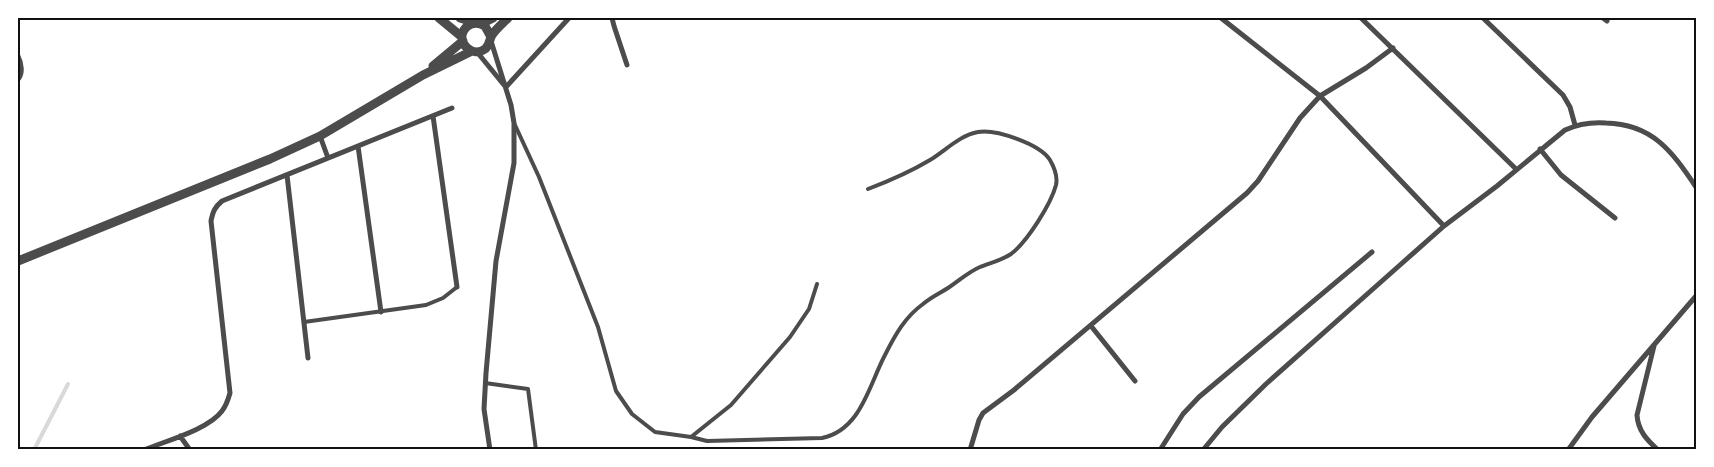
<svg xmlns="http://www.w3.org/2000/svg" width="1714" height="467" font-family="'Sofia Sans Condensed',sans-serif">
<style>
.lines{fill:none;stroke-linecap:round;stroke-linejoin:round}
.stream{stroke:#d9d9d9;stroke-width:4}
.service{stroke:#4c4c4c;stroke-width:4}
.minor{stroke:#4c4c4c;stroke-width:5}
.tertiary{stroke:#4c4c4c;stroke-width:9}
.neatline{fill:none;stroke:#111;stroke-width:2}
</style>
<rect width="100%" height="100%" fill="#fff"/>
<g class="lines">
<path class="stream" d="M34,450L68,384"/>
<path class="service" d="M18,55C22,63 24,74 18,80
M515,125L539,177L598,327L616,391L632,414L655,432L691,437L731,405L790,337L809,309L817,284
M304,322L426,305L443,298L457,287
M485,383L528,389L536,450
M691,437L707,441L822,438C861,430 869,385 885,355C895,335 905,317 923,304C931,297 940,293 948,288C959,281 968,272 980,267C990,263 1002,260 1011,254C1027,242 1051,204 1056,185C1058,176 1054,167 1050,160C1040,144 996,129 978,132C960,135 945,151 930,160C910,172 889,181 868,189"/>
<path class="minor" d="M612,18L614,26L627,65
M1221,18L1320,96L1444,226
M1361,18L1516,169
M1483,18L1563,95L1570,107L1575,125
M1603,18L1607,21
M477,52L504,85
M506,87L569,18
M433,116L457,287
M320,136L328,158
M358,146L381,312
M1540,149L1561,175L1615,218
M287,175L308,358
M1091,326L1135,381
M1654,346L1637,415C1638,431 1647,440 1658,450
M180,436L190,450
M144,450C165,441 208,430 222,411C226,406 228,400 230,393L211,221C213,211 215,207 222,201L452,108
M490,450L484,409L486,373L496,261L514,163V123L511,105L491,41
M970,450L979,420L983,413L1014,390L1247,193L1258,181L1300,118L1320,96L1366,68L1393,48
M1160,450L1183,414L1199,397L1372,252
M1203,450L1222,427L1266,384L1400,265L1444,226L1497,186L1565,130C1578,124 1592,122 1606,123C1652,124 1672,151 1696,187
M1568,450L1592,417L1696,296"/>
<path class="tertiary" d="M439,18L462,37
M460,18L476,23
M481,24L493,18
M491,37L485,26C478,22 469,22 464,30C456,43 473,58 485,49C490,45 489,40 492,35C496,29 503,23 508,18
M433,66L463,41
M18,261L270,159L320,136L423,75L472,51"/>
</g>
<rect width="1714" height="467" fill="none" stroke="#ffffff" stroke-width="38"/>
<rect x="19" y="19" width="1676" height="429" class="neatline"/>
</svg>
